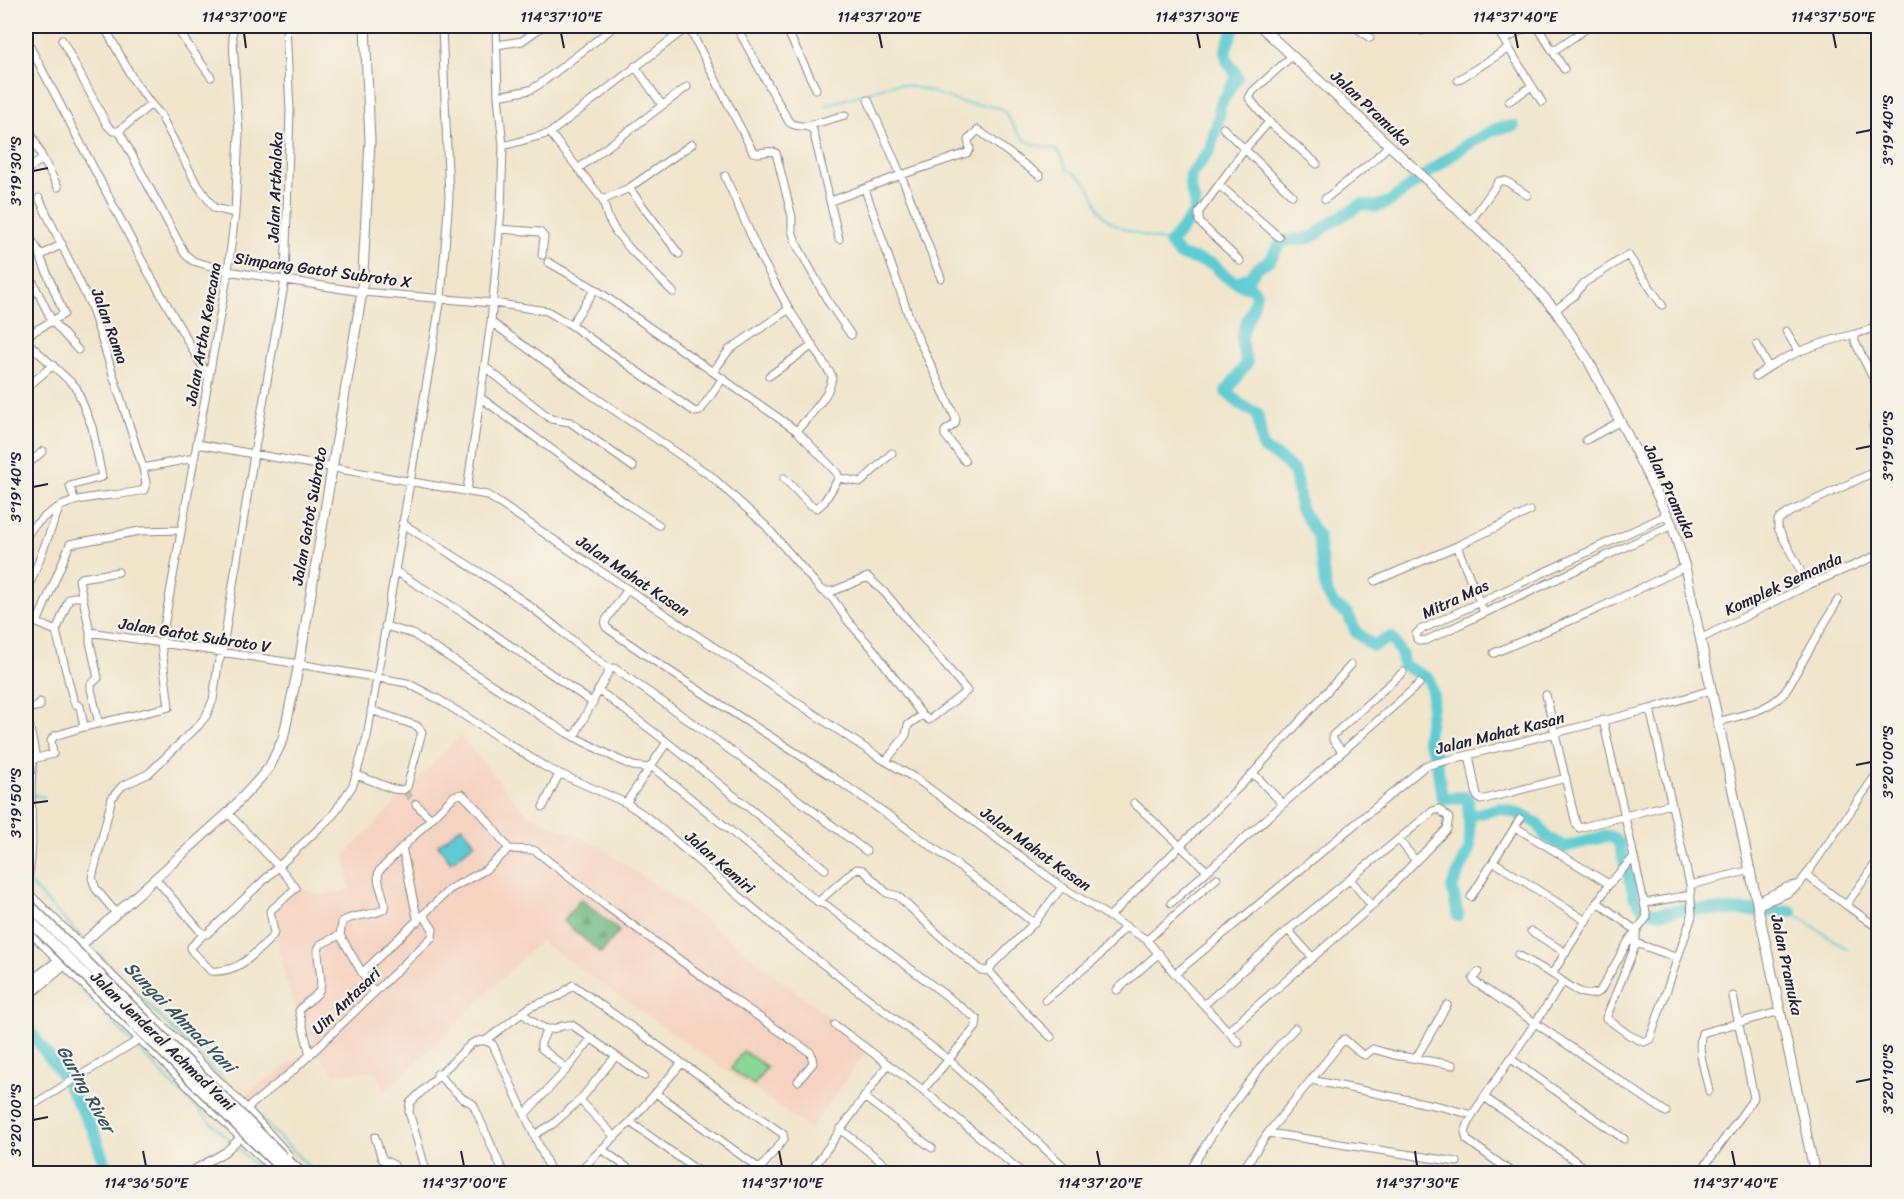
<svg xmlns="http://www.w3.org/2000/svg" width="1904" height="1199" font-family="Sriracha,sans-serif">
<style>
.built{fill:#f5d3c1}
.green{fill:#89d898;stroke:#567d6a;stroke-width:1.5}
.forest{fill:url(#forest-firs);stroke:#486d5e;stroke-width:1.5}
.water{fill:#5dcbd2;stroke:#407686;stroke-width:1.5}
.lines{fill:none;stroke-linecap:round;stroke-linejoin:round}
.stream{stroke:#5dcbd2;stroke-width:2}
.river{stroke:#5dcbd2;stroke-width:12}
.minor-tunnel{stroke:#c7beae;stroke-width:7;stroke-dasharray:7 3.5;stroke-linecap:butt}
.minor-casing{stroke:#898483;stroke-width:9}
.major-casing{stroke:#898483;stroke-width:11}
.highway-casing{stroke:#898483;stroke-width:13}
.minor{stroke:#fff;stroke-width:7}
.major{stroke:#fff;stroke-width:9}
.highway{stroke:#fff;stroke-width:10}
.highway-bridge-casing{stroke:#898483;stroke-width:13;stroke-linecap:butt}
.highway-bridge{stroke:#fff;stroke-width:10}
.ticks{fill:none;stroke:#22223b;stroke-width:2}
.labels{text-anchor:middle;dominant-baseline:central;stroke-width:4.5;stroke-linejoin:round;paint-order:stroke}
.street-label{font-size:16px;fill:#22223b;stroke:#f7f3e8}
.water-label{font-size:18px;font-style:italic;fill:#345568;stroke:#f7f3e8}
.neatline{fill:none;stroke:#22223b;stroke-width:2}
.ticks-label{font-size:15px;text-anchor:middle;fill:#22223b}
</style>
<defs>
<pattern id="forest-firs" width="22" height="20" patternUnits="userSpaceOnUse" patternTransform="scale(1.5)"><rect width="22" height="20" fill="#6eb880"/><path d="M5 1l3.5 6h-7zM16 11l3.5 6h-7z" fill="#5a956a"/></pattern>
</defs>
<rect width="100%" height="100%" fill="#f7f3e8"/>
<filter id="ink" filterUnits="userSpaceOnUse"><feTurbulence type="fractalNoise" baseFrequency=".0167" numOctaves="2"/><feDisplacementMap in="SourceGraphic" scale="12" xChannelSelector="R" yChannelSelector="G"/><feConvolveMatrix kernelMatrix="1 2 1 2 8 2 1 2 1" color-interpolation-filters="sRGB"/></filter>
<filter id="wash" filterUnits="userSpaceOnUse"><feTurbulence type="fractalNoise" baseFrequency=".008" numOctaves="4" result="noise"/><feDisplacementMap in="SourceGraphic" scale="24" xChannelSelector="R" yChannelSelector="G"/><feGaussianBlur stdDeviation="1.35" result="paint"/><feColorMatrix in="noise" values="0 0 0 0 0 0 0 0 0 0 0 0 0 0 0 0 0 1.4 0 .05"/><feComposite in="paint" operator="in"/></filter>
<g filter="url(#wash)">
<rect width="100%" height="100%" fill="#f0e5cb"/>
<path class="built" d="M460,736L527,814L598,845L703,919L869,1048L810,1129L540,941L389,1090H382L376,1071L335,1074L317,1053L258,1105L246,1093L300,1057L315,1041L299,1017L289,991L278,951V940L273,910L299,887L320,895L350,890L345,855Z"/>
<path class="green" d="M743,1051L767,1067L754,1085L731,1069Z"/>
<path class="forest" d="M581,899L619,931L601,953L563,921Z"/>
<path class="water" d="M462,826L475,843L451,862L438,845Z"/>
<g class="lines">
<path class="stream" d="M827,105L894,84C915,85 940,95 960,102C973,106 989,104 1001,109C1008,112 1013,130 1023,138C1046,156 1056,134 1067,170C1101,182 1089,209 1111,222C1128,233 1151,237 1170,244
M26,794L45,797
M29,883L83,939
M1792,912L1847,949
M26,933L53,960
M87,943L316,1174
M64,971L168,1080L264,1174"/>
<path class="river" d="M1236,26C1230,37 1221,52 1229,64C1233,70 1235,70 1237,77L1219,107L1220,112L1210,150L1191,174L1190,186L1195,203L1194,213L1170,244L1180,255L1213,264L1225,276L1241,285L1251,287L1256,293C1255,310 1243,322 1242,339C1241,346 1245,355 1247,363L1226,392L1245,408L1257,413C1260,425 1260,436 1263,448L1285,462L1295,472L1301,509L1318,536L1326,591L1334,605L1348,614L1356,632L1373,646L1391,637L1402,655L1403,665L1429,679L1433,696L1427,738L1436,757L1442,798L1468,797L1470,848L1452,887L1458,916
M1237,282L1251,276L1257,268L1271,259L1277,248L1284,241L1309,238L1316,235L1326,226L1362,204L1375,207L1389,202L1466,145L1496,129L1514,126
M1470,816L1499,808L1520,814L1538,824L1546,837L1565,847L1607,836L1614,838L1619,843L1635,898L1645,910L1659,913L1687,909L1792,912
M26,1026L61,1073L93,1130L108,1174"/>
</g>
</g>
<g filter="url(#ink)">
<g class="lines">
<path class="minor-tunnel" d="M406,793L416,804"/>
<defs>
<path id="minor" d="M104,26L134,81L151,104
M175,26L211,77
M688,26L753,152C761,156 769,148 776,153L792,217V231L797,245L829,303L851,335
M736,26L789,122C797,129 806,123 813,130L839,239
M785,26L816,89
M1354,26L1370,38
M1416,26L1422,31
M1495,26L1542,102
M1537,26L1564,69
M1268,33L1274,26
M26,39L147,270L209,378
M62,40L107,125L113,131H119L185,254L193,261L228,271L362,292L493,303L547,311L571,325L695,412L700,411L723,378
M1505,40L1528,26
M497,45L522,41L543,26
M1553,51L1590,26
M1292,56L1253,91L1249,98L1269,122L1317,164
M635,66L662,105
M1458,80L1509,48
M498,96L530,90L540,84L615,26
M868,100L901,175L967,153L970,149L968,140L978,130L1040,176
M1509,101L1532,86
M26,122L43,159L26,170
M807,126L845,115
M1223,128L1292,195
M119,131L151,104L160,114L195,181L214,208L235,213
M550,133L603,200L608,218L616,232L630,249L673,292
M503,146L550,133L689,26
M43,159L58,187
M579,168L687,87
M1219,185L1279,237
M629,188L679,254
M865,189L912,325L956,419L955,424L945,431V435L965,461
M39,198L91,306L143,468
M1325,199L1373,161L1389,145
M603,200L629,188L692,144
M831,201L901,175L941,278
M1470,222L1499,181H1506L1527,195
M499,229L540,232L544,237L542,255
M28,234L41,255
M1240,261L1202,225L1199,221V212L1245,149L1269,122
M548,262L595,289
M26,268L52,321L78,350
M789,309L832,376C831,396 809,415 797,431
M1555,310L1574,296L1584,283L1628,255L1662,305
M491,322L586,391L711,476L766,526L822,591H833L868,577L886,594L967,691L929,720L922,715L908,725L906,735L886,761
M571,325L595,289L713,372L729,350L789,309L761,258L725,176
M1878,327L1855,334V342L1878,388
M1786,331L1799,352
M26,336L64,314L40,256L62,244
M26,341L76,387L92,427L102,477L70,486L75,501
M1757,345L1768,367
M485,367L551,419L570,422L633,467
M713,372L797,431L837,473L839,478L824,502L817,508L809,504L784,478
M769,376L813,345
M1756,376C1785,354 1819,343 1855,334
M26,388L53,365
M481,398L627,504L659,525
M1878,421L1873,427L1878,444
M1586,440L1619,422
M197,444L487,495L814,714L877,756L918,780L1062,887L1147,940L1175,974L1425,766L1650,709L1711,690
M26,466L43,451
M839,478L861,482L892,453
M467,490L491,322L501,210L503,146L498,96L496,26
M1667,515L1420,630L1416,634L1417,639L1421,641L1427,640L1672,525
M402,523C442,550 484,573 523,601C553,623 580,648 610,669L614,668C699,727 784,788 866,851
M26,539C31,527 33,527 43,518C72,492 108,499 144,490L146,483L143,468L194,458
M1457,546L1484,613
M395,571L465,614L593,703
M118,572L81,578L79,580L90,632L299,664L407,683L438,699L547,768L626,803L647,817L787,937L948,1059L1072,1174
M1375,581L1457,546L1530,511
M1808,585L1778,528V520L1790,512L1878,470
M628,589L606,620L605,625L607,628C682,682 762,730 839,781C905,826 970,874 1034,923
M824,591L833,599L848,621L873,649L922,715
M26,594L60,506
M26,618L56,631
M37,623L70,544L140,531L181,530
M385,626L413,634L567,733L619,760L633,766L649,768
M56,631L72,695L75,704L80,706L84,727
M56,631L69,599L73,597H82
M90,632V642L98,678L91,684V689L99,724
M1700,639L1808,585L1878,555
M1494,653L1595,610L1685,567
M598,690L667,742L825,869
M1546,695L1576,824L1579,828L1671,804
M26,709L36,758
M26,709L40,706V702
M1603,720L1634,857
M1718,722C1741,715 1769,711 1785,692L1838,600
M574,737L610,669
M1342,751L1333,740V735L1403,672
M1469,755L1477,796L1481,800L1566,778
M651,766L818,902L826,905L977,1019L976,1027L923,1090
M1253,773L1282,803
M357,775L393,789L403,790L407,787L422,732L417,726L371,710
M626,803L667,742
M1134,803L1206,870
M416,804L430,818
M543,807L559,774
M1515,827L1609,884
M1399,840L1416,861
M402,847L418,922
M1634,857L1647,917L1629,940L1600,991C1585,1002 1565,982 1552,974L1609,884Z
M1494,862L1586,921
M1806,875L1846,905L1878,860
M155,878L201,932L207,934L333,815L353,785L367,737L441,298L449,197L442,26
M1350,879L1372,906
M26,885C38,845 27,801 33,759L53,754L51,741L54,736L84,727L169,707L161,643L228,271L235,213L239,134L232,26
M1690,885L1751,870
M1471,897L1520,819
M1758,901L1787,887L1796,885
M818,902L852,872L857,869L863,870L887,893L898,896L939,935L981,970L989,971
M1597,902L1637,931
M1171,903L1419,684
M1645,903L1691,895
M1759,905L1788,893L1799,885L1878,772
M1846,905L1878,928
M116,913L96,889L92,878L112,798L122,786L148,774L198,726L206,716L213,700L218,664L222,653L254,454L285,280L290,110L286,26
M1109,917L1253,773L1351,665
M1288,930L1313,958
M1531,931L1566,953
M1636,933V944L1606,1018L1629,1035L1644,1042L1650,1039L1692,916L1690,885L1650,709
M204,934L191,947L192,951L211,971C239,973 253,955 272,937L274,933L270,911L296,888L279,867L228,813
M1147,940L1217,878
M1633,942L1678,958
M1518,955L1552,974
M1478,972L1473,979L1475,982L1666,1112
M362,973L450,889L485,870L509,849
M1175,974L1239,1043
M1117,990L1159,953
M374,993L340,935L342,922C354,913 372,917 384,909C387,897 375,884 379,871L454,796L462,794L482,814L509,849L533,850L537,852L605,905L733,999L811,1053L813,1063L798,1081
M1045,1000L1098,957L1126,926
M1204,1005L1288,930L1433,811L1439,809L1449,818L1447,829L1372,906L1228,1031
M522,1013C530,1019 542,1031 553,1029C560,1027 565,1024 572,1025L644,1076
M835,1025L923,1090L1024,1174
M547,1029L541,1043V1048L567,1069
M1051,1037L1028,1015L989,971L992,965L1034,923L1062,887
M485,1041L530,1007L559,996L573,985L682,1063
M310,1055L299,1011C304,1002 314,1000 319,991C324,984 317,959 318,949L321,944L340,935
M615,1057L580,1100L615,1137
M1416,1058L1447,1005
M1511,1059L1624,1139
M437,1074L462,1098L473,1104L504,1174
M1311,1080L1443,1107L1472,1115
M1709,1091C1706,1074 1696,1049 1702,1033L1781,1011
M657,1094L760,1169
M864,1097L932,1148
M1484,1097L1594,1174
M26,1109L140,1039
M246,1109L294,1070L432,937L433,929L424,916
M525,1114L567,1069L591,1039
M630,1122L702,1174
M840,1129L897,1174
M1268,1133L1457,1162
M534,1135L553,1124L580,1100
M375,1137L382,1159L394,1165L396,1174
M603,1150L636,1174
M816,1164L828,1174
M190,1172L225,1152L241,1137
M427,1174L409,1112L410,1103L471,1044C478,1040 486,1039 493,1045L552,1174
M576,1174L630,1122L682,1063L783,1134L784,1139L756,1174
M809,1174L888,1064
M1188,1174C1219,1121 1253,1072 1295,1028
M1240,1174L1268,1133L1344,1039L1360,1053L1365,1055L1373,1049L1394,1055L1453,1065
M1514,1174L1467,1140L1465,1132L1472,1115L1563,982
M1699,1174L1754,1098L1733,996"/>
<path id="major" d="M1260,26L1429,182L1516,266L1555,310L1588,360L1631,442L1672,525L1685,567L1815,1174
M26,892L246,1109L288,1156
M26,927L272,1167L282,1174
M26,985L57,962H63
M26,997L62,967L63,962L80,946L228,813L262,776L270,766L283,739L299,664L362,292L370,141L365,26"/>
<path id="highway" d="M283,1157L302,1174
M276,1163L285,1174"/>
</defs>
<use href="#minor" class="minor-casing"/>
<use href="#major" class="major-casing"/>
<use href="#highway" class="highway-casing"/>
<use href="#minor" class="minor"/>
<use href="#major" class="major"/>
<use href="#highway" class="highway"/>
<defs>
<path id="highway-bridge" d="M26,902L283,1157
M26,917L276,1163"/>
</defs>
<use href="#highway-bridge" class="highway-bridge-casing"/>
<use href="#highway-bridge" class="highway-bridge"/>
</g>
</g>
<path class="ticks" d="M244,33L246,48M561,33L564,48M879,33L882,48M1197,33L1200,48M1515,33L1518,48M1833,33L1836,48M1856,133L1871,130M33,171L48,168M1856,449L1871,446M33,487L48,484M1856,765L1871,762M33,803L48,801M1856,1082L1871,1079M33,1120L48,1117M143,1151L146,1166M461,1151L464,1166M779,1151L782,1166M1097,1151L1100,1166M1415,1151L1417,1166M1732,1151L1735,1166"/>
<g class="labels">
<g class="street-label">
<text transform="translate(1371 108) rotate(43)">Jalan Pramuka</text>
<text transform="translate(275 187) rotate(-88)">Jalan Arthaloka</text>
<text transform="translate(323 270) rotate(8)">Simpang Gatot Subroto X</text>
<text transform="translate(110 326) rotate(70)">Jalan Rama</text>
<text transform="translate(203 334) rotate(-80)">Jalan Artha Kencana</text>
<text transform="translate(1670 491) rotate(65)">Jalan Pramuka</text>
<text transform="translate(309 516) rotate(-80)">Jalan Gatot Subroto</text>
<text transform="translate(633 576) rotate(34)">Jalan Mahat Kasan</text>
<text transform="translate(1783 584) rotate(-25)">Komplek Semanda</text>
<text transform="translate(1455 599) rotate(-25)">Mitra Mas</text>
<text transform="translate(195 635) rotate(9)">Jalan Gatot Subroto V</text>
<text transform="translate(1500 733) rotate(-14)">Jalan Mahat Kasan</text>
<text transform="translate(1036 849) rotate(36)">Jalan Mahat Kasan</text>
<text transform="translate(720 862) rotate(41)">Jalan Kemiri</text>
<text transform="translate(1787 965) rotate(78)">Jalan Pramuka</text>
<text transform="translate(346 1001) rotate(-44)">Uin Antasari</text>
<text transform="translate(163 1041) rotate(44)">Jalan Jenderal Achmad Yani</text>
</g>
<g class="water-label">
<text transform="translate(180 1017) rotate(45)">Sungai Ahmad Yani</text>
<text transform="translate(86 1089) rotate(60)">Guring River</text>
</g>
</g>
<rect width="1904" height="1199" fill="none" stroke="#f7f3e8" stroke-width="66"/>
<rect x="33" y="33" width="1838" height="1133" class="neatline"/>
<g class="ticks-label">
<text x="244" y="22">114°37'00"E</text>
<text x="561" y="22">114°37'10"E</text>
<text x="879" y="22">114°37'20"E</text>
<text x="1197" y="22">114°37'30"E</text>
<text x="1515" y="22">114°37'40"E</text>
<text x="1833" y="22">114°37'50"E</text>
<text transform="translate(1888 130) rotate(-90)" y="5">3°19'40"S</text>
<text transform="translate(16 171) rotate(-90)" y="5">3°19'30"S</text>
<text transform="translate(1888 446) rotate(-90)" y="5">3°19'50"S</text>
<text transform="translate(16 487) rotate(-90)" y="5">3°19'40"S</text>
<text transform="translate(1888 762) rotate(-90)" y="5">3°20'00"S</text>
<text transform="translate(16 803) rotate(-90)" y="5">3°19'50"S</text>
<text transform="translate(1888 1079) rotate(-90)" y="5">3°20'10"S</text>
<text transform="translate(16 1120) rotate(-90)" y="5">3°20'00"S</text>
<text x="146" y="1188">114°36'50"E</text>
<text x="464" y="1188">114°37'00"E</text>
<text x="782" y="1188">114°37'10"E</text>
<text x="1100" y="1188">114°37'20"E</text>
<text x="1417" y="1188">114°37'30"E</text>
<text x="1735" y="1188">114°37'40"E</text>
</g>
</svg>
